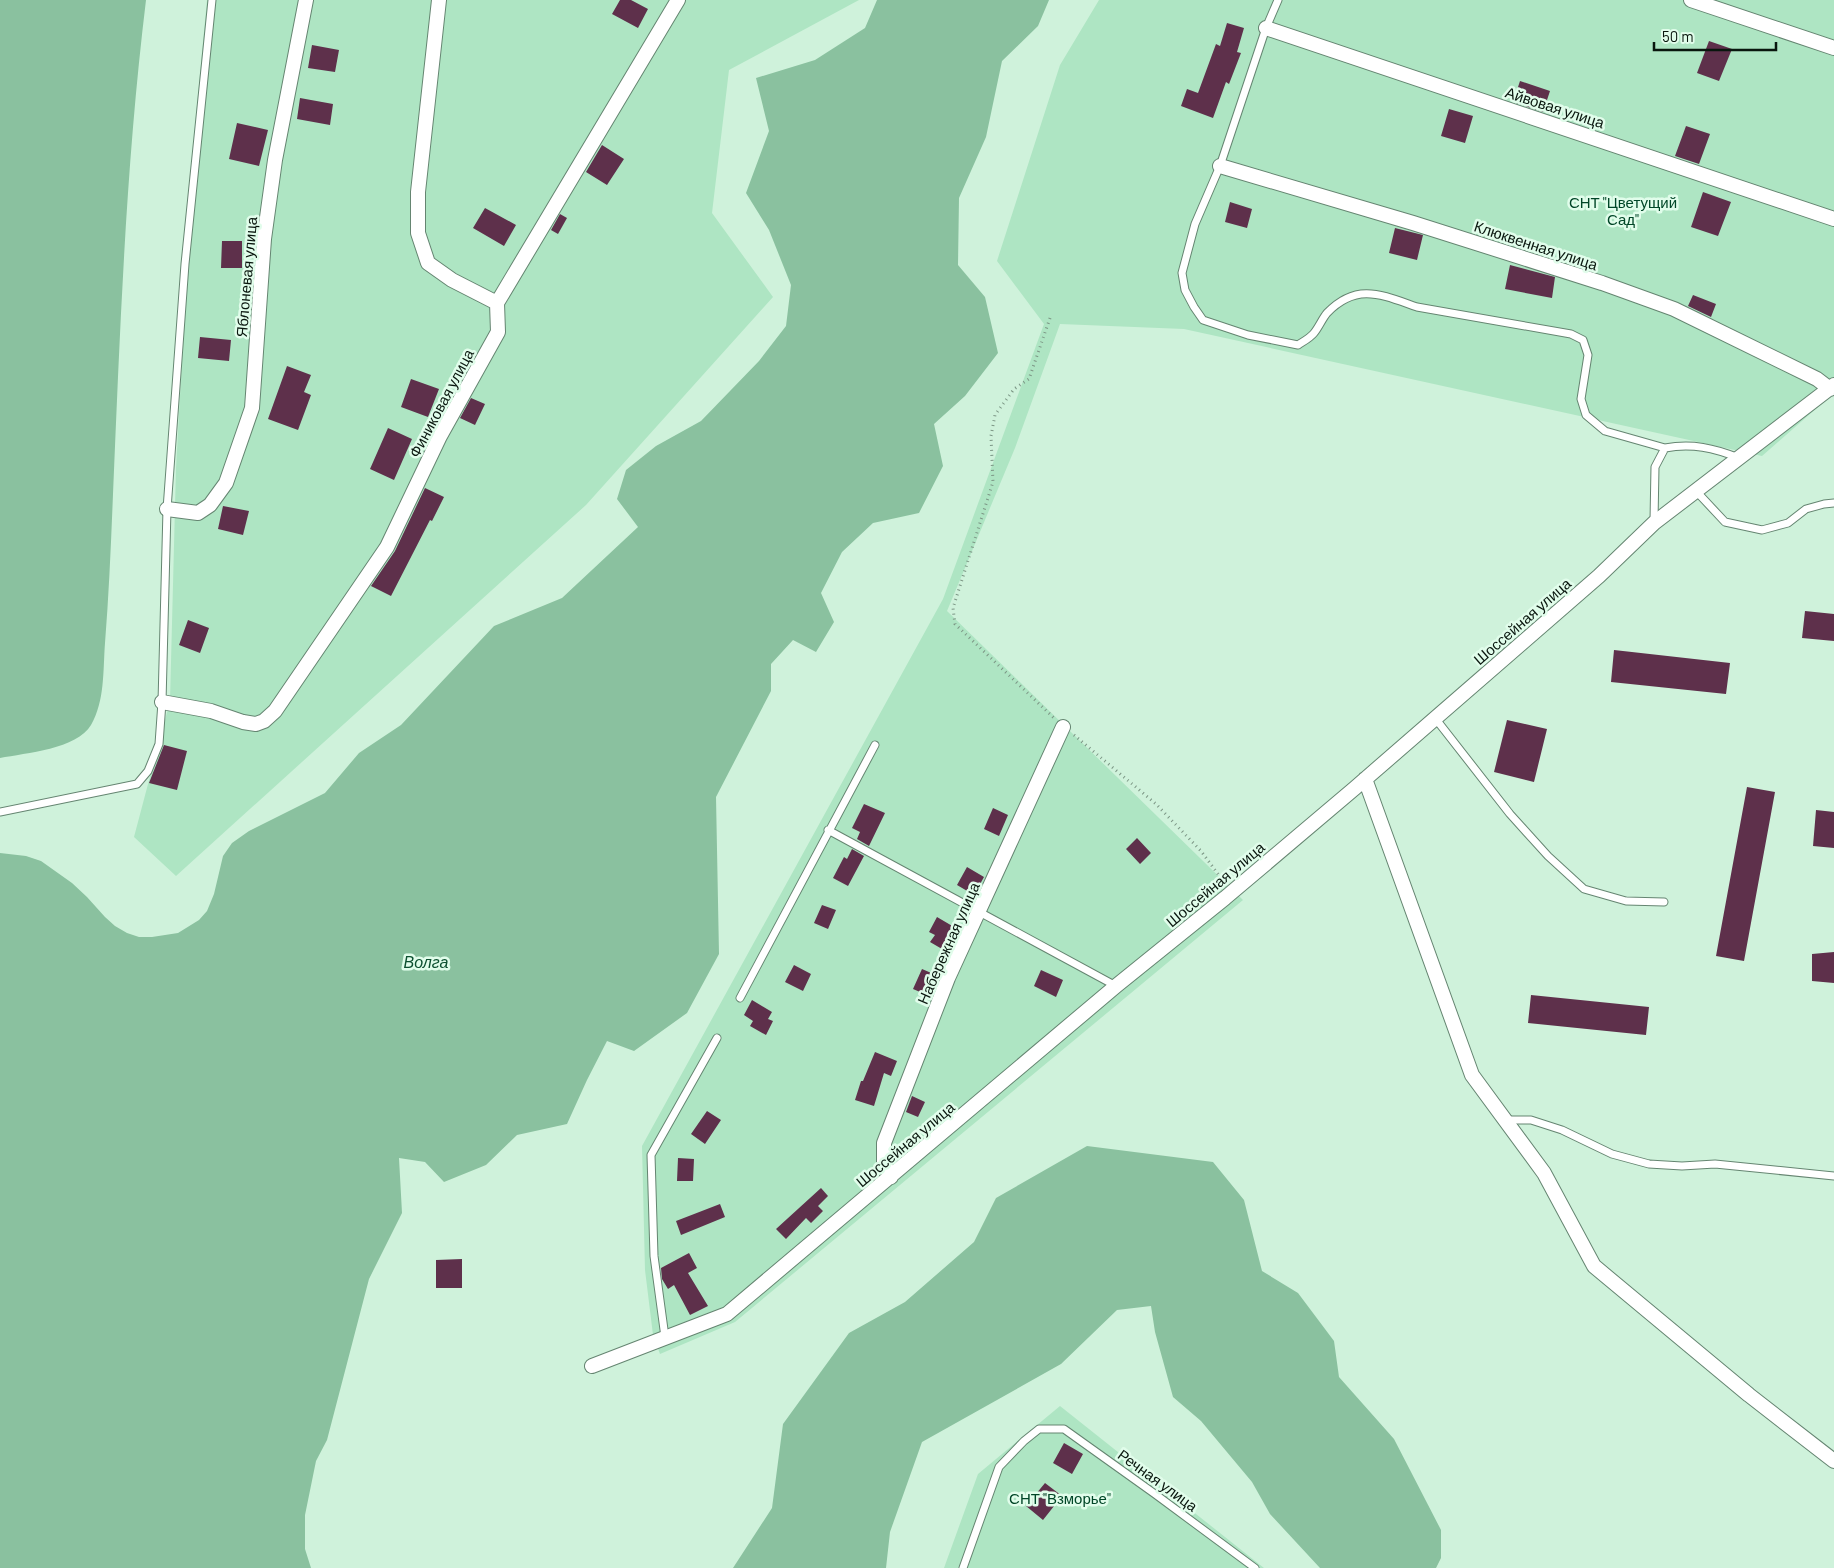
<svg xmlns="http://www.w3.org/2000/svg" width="1834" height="1568" font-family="Barlow,sans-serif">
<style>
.green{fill:#aee5c3}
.water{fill:#8ac19f}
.building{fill:#5e304b}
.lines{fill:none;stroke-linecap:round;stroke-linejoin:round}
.lane-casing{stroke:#658571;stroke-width:9}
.street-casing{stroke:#658571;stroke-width:16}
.path{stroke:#7c9685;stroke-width:3;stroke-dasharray:1 4;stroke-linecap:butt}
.lane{stroke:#fff;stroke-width:7}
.street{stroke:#fff;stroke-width:14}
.labels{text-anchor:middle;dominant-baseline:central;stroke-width:5;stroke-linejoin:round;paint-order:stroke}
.street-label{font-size:15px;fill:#09160e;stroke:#e1fdeb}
.park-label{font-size:15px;fill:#004627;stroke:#e1fdeb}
.water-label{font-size:16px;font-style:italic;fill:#0d5030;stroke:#e1fdeb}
</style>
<rect width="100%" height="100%" fill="#cff2db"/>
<path class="green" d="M207,0H859L729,70L712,213L773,297L586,505L176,876L134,837L170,701L176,468L195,126Z
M1099,0H1834V393L1762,456L1184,329L1060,324L1015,448L947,611L1243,900L735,1322L660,1354L653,1335L645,1270L642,1146L943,599L1044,324L997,261L1060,65Z
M1060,1406L1264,1568H944L978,1474Z"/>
<path class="water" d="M0,0H146C126,164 120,329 113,494C111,544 109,593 105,643C103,670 105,701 91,725C77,749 26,753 0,758Z
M877,0H1049L1038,26L1002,61L986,137L959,198L958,265L985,297L998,353L965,396L934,424L943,466L919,513L873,523L842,552L821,593L834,622L816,652L793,640L771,664V691L716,797L719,954L687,1013L634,1051L607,1041L587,1080L567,1124L517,1135L486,1165L444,1182L425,1162L399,1158L402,1213L369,1279L327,1440L316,1461L305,1515V1549L311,1568H0V853L26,856L41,861L72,883L87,897L105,917L115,926L127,933L139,937H152L178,933L199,920L207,911L214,894L223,856L232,843L249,831L325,793L359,753L401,725L494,626L562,598L638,527L617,499L626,470L656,446L701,421L759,361L786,326L791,285L769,230L746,193L769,131L756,78L815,60L865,28Z
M1087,1146L1213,1162L1244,1200L1262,1271L1298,1293L1334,1341L1339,1377L1394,1439L1441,1530V1558L1436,1568H1320L1270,1514L1252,1482L1201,1421L1173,1397L1155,1332L1151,1306L1117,1310L1061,1364L922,1442L890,1532L886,1568H733L772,1508L783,1424L849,1333L905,1302L974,1242L996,1198Z"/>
<path class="building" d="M620,0H631L648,9L638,28L612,14Z
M1227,23L1244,28L1237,52L1241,53L1229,84L1226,82L1213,118L1181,106L1187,89L1198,93L1216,44L1220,46Z
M1709,41L1732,49L1719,81L1697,73Z
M312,45L339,50L335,72L308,68Z
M1520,81L1550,91L1543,112L1513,102Z
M300,98L333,104L330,125L297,119Z
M1449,109L1473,116L1465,143L1441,136Z
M237,123L268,130L259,166L229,159Z
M1686,126L1710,134L1699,164L1675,156Z
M602,145L624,159L607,185L586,172Z
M1703,192L1731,202L1718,236L1691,227Z
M1230,202L1252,209L1247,228L1225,222Z
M485,208L516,225L504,246L473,228Z
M560,214L567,218L558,234L551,230Z
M1395,228L1423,235L1417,260L1389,253Z
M222,241H242V268H221Z
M1510,265L1555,277L1552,298L1505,289Z
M1693,295L1716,304L1711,317L1688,306Z
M200,337L231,340L229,361L198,358Z
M287,366L311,375L304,392L311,395L298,430L268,419Z
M411,379L439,389L428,417L401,407Z
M471,398L485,404L475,425L460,418Z
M388,428L412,439L394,480L370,469Z
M425,488L444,497L432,521L430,520L391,596L371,586L395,551Z
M223,506L249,511L243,535L218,529Z
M1805,611L1834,614V641L1802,638Z
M188,620L209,628L200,653L179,645Z
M1614,650L1730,663L1726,694L1611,682Z
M1507,720L1547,729L1534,782L1494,772Z
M164,745L187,751L177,790L149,783Z
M1747,787L1775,792L1744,961L1716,956Z
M864,804L885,813L869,846L857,839L860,832L852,828Z
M993,808L1008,815L999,836L984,829Z
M1816,810L1834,812V848L1813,846Z
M1137,838L1151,853L1140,864L1126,849Z
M852,849L864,856L848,886L833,878L844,857L847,859Z
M967,867L984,877L974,895L957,885Z
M822,905L836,910L828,929L814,923Z
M937,917L954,927L942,949L930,942L935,935L929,932Z
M1834,952V983L1812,981V954Z
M794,965L811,974L803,991L785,982Z
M922,969L936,975L927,995L913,989Z
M1041,970L1063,980L1056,997L1034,986Z
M1531,995L1649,1007L1646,1035L1528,1023Z
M752,1000L772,1012L768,1019L773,1021L766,1035L750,1026L753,1021L744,1015Z
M875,1052L897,1061L891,1076L884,1073L874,1106L855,1100L861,1081H863Z
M912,1096L925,1102L918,1117L906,1112Z
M707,1111L721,1120L705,1144L691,1134Z
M678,1158L694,1159L693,1181H677Z
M821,1188L828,1196L818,1206L823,1211L811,1223L806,1218L786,1239L776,1229Z
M720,1204L725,1217L681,1235L676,1221Z
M689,1253L697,1268L688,1273L708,1306L690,1315L674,1285L668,1289L662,1279L661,1268Z
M462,1259V1288H436V1260Z
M1064,1443L1083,1454L1072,1474L1053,1463Z
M1045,1483L1062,1496L1043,1520L1026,1506Z"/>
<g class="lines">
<defs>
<path id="lane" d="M1278,0L1266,28L1220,166L1195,224L1182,273L1185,290L1194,307L1203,320L1248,335L1298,345C1304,341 1310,338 1314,333C1319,327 1322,319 1327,313C1357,282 1382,295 1417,307L1571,334L1583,340L1588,355L1581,399L1586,415L1605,431L1665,448
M1696,491L1725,522L1762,530L1788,523L1806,509L1824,504L1834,503
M1654,521L1655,467L1665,448C1692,443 1714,448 1739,458
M1435,718L1510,814L1548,856L1584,889L1626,901L1664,902
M0,812L137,784L148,771L159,744L162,702L167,509L185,264L212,0
M828,830L1116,986
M740,998L875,745
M1505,1120H1531L1562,1130L1612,1154L1649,1164L1682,1166L1715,1164L1834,1176
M665,1337L654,1256L651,1155L717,1038
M963,1568L999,1467L1024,1441L1039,1429H1064L1155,1494L1255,1568"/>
<path id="street" d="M439,0L418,192V233L428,263L452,280L497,303
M1691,0L1834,48
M1266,28L1834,219
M1220,166L1413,223L1602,283L1674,309L1817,379L1830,389
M167,509L198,513L210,505L226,483L252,408L264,239L275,160L306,0
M162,702L211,711L243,722L256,724L264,721L275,711L387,547L440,436L498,332L497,303L678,0
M1365,779L1472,1075L1544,1173L1594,1266L1749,1395L1834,1461
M891,1177L884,1164V1143L948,978L1063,727
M592,1366L727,1314L1116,986L1225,898L1355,788L1599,576L1654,523L1834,385"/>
</defs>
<use href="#lane" class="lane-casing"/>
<use href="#street" class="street-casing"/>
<path class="path" d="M1050,318L1029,379L1014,389L995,415L991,436L993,482L953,608L955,624L1054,718
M1074,735L1156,804L1201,851L1224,882"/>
<use href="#lane" class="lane"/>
<use href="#street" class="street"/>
</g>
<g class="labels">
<g class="street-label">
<text transform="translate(1555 107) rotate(18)">Айвовая улица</text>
<text transform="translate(1536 245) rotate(18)">Клюквенная улица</text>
<text transform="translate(246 277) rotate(-85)">Яблоневая улица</text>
<text transform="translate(441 403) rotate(-62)">Финиковая улица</text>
<text transform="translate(1522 621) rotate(-41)">Шоссейная улица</text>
<text transform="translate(1215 884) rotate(-40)">Шоссейная улица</text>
<text transform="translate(948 943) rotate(-66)">Набережная улица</text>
<text transform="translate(905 1144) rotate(-40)">Шоссейная улица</text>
<text transform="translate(1158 1480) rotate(36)">Речная улица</text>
</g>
<g class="park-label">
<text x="1623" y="202">СНТ "Цветущий<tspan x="1623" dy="17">Сад"</tspan></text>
<text x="1060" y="1498">СНТ "Взморье"</text>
</g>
<g class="water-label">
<text x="426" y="961">Волга</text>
</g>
</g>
<path d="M1654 42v8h122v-8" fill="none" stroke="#09160e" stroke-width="2.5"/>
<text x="1662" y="42" font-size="15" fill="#09160e" stroke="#e1fdeb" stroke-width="4" paint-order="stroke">50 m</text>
</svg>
